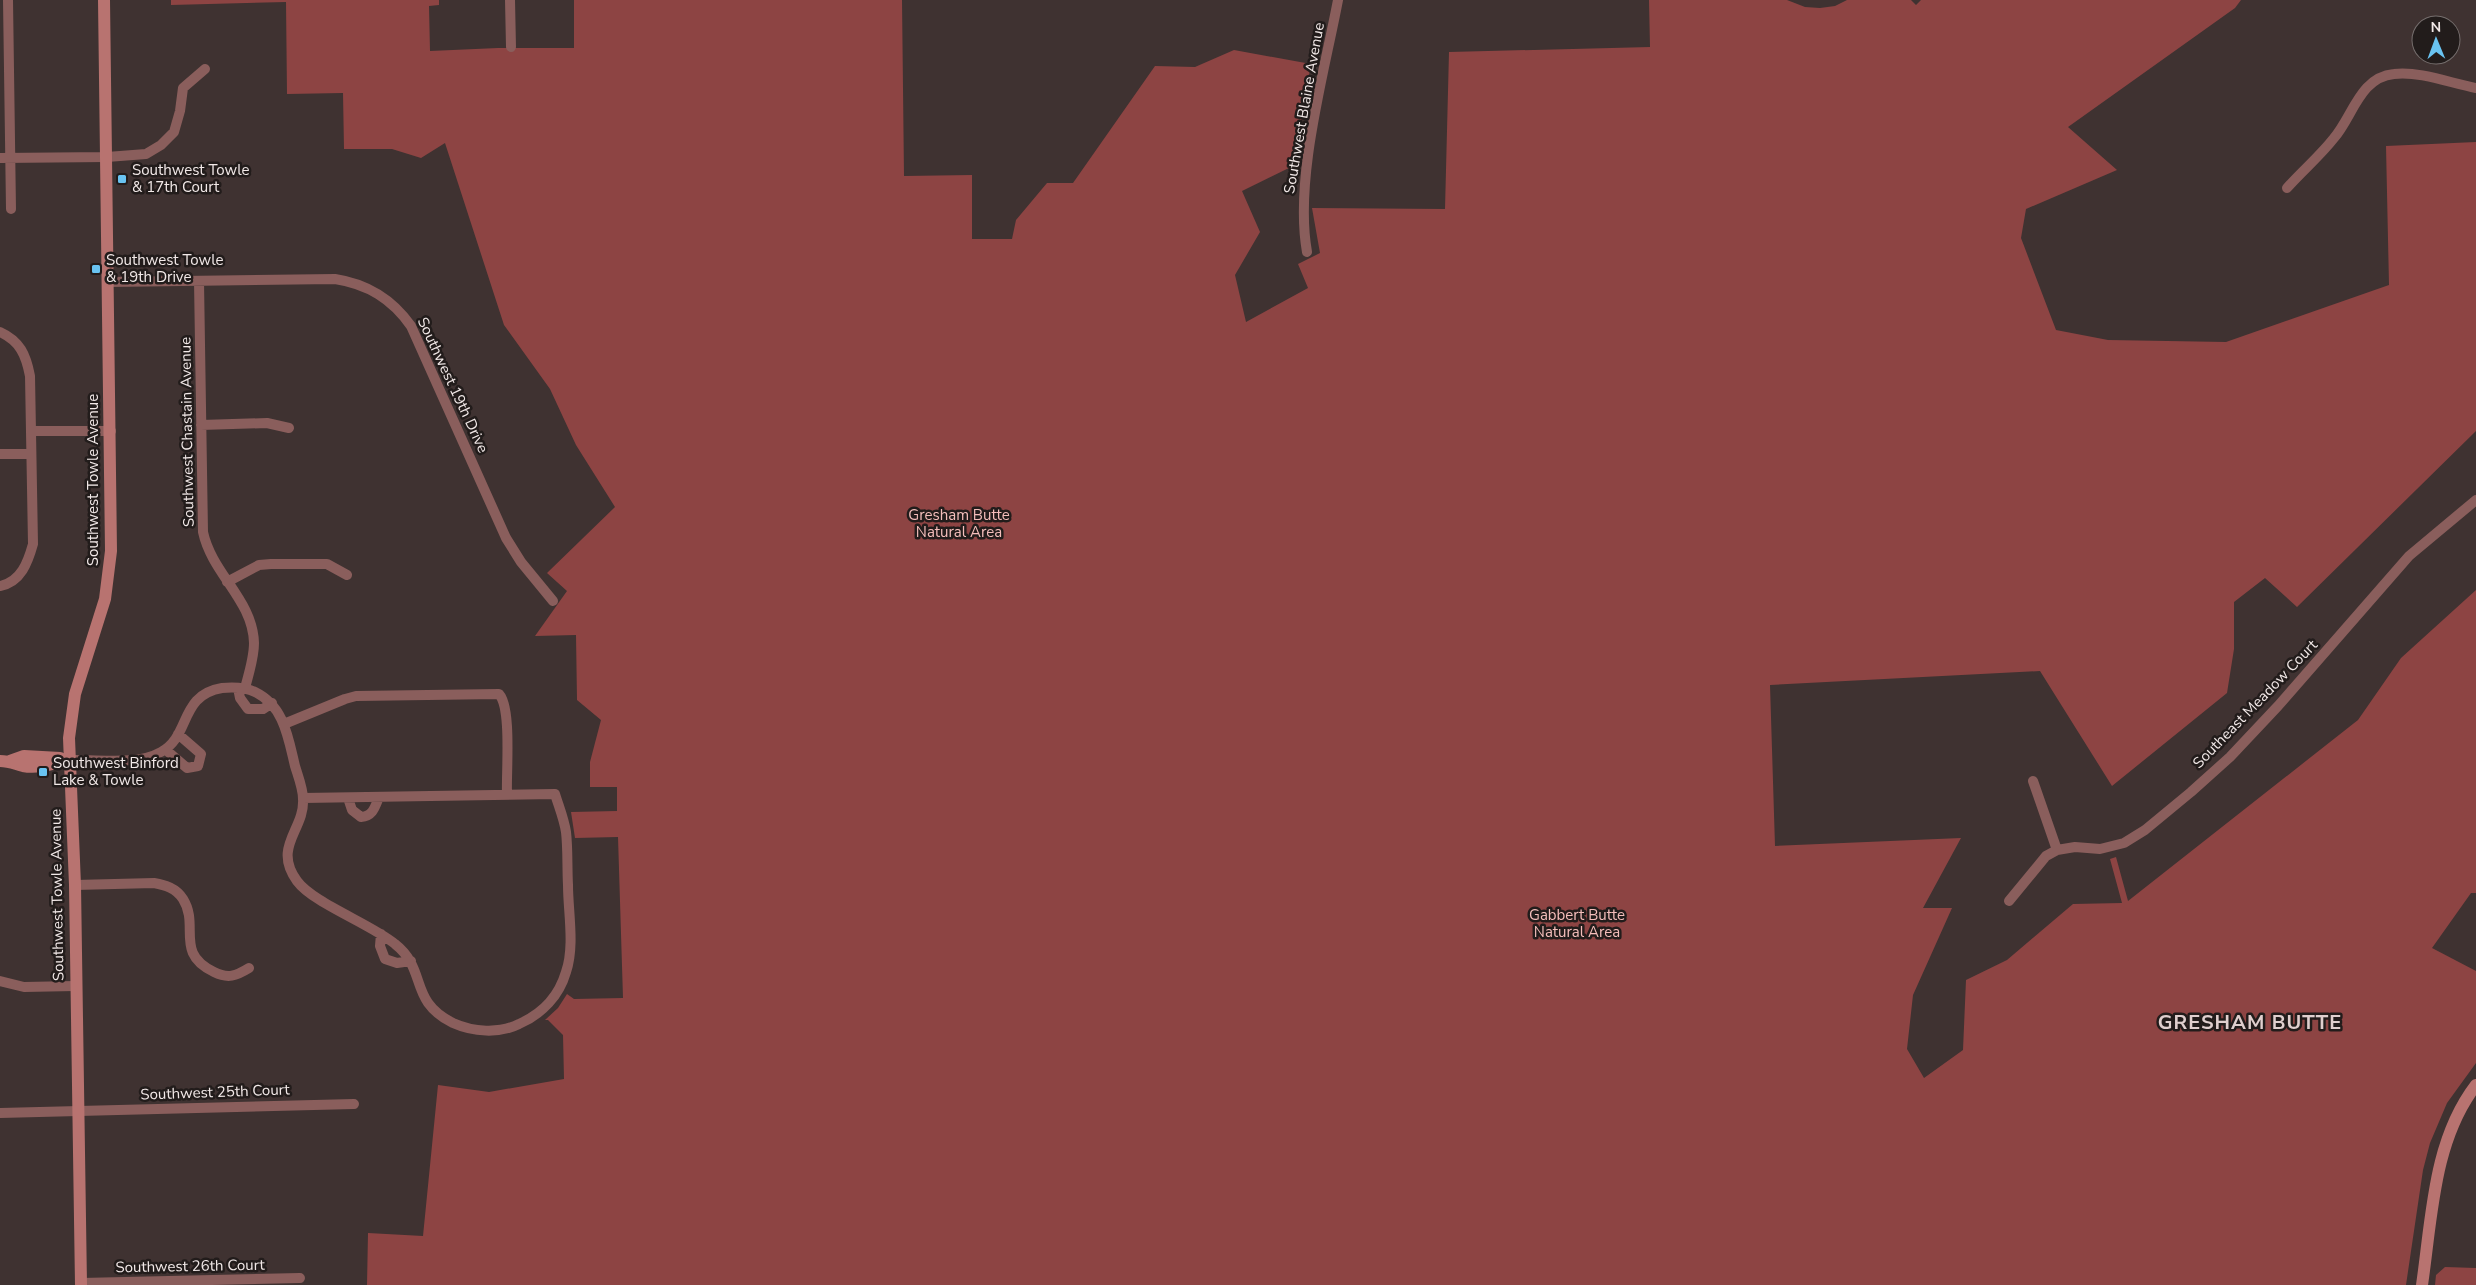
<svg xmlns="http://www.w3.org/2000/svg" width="2476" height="1285" font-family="'Nunito Sans',sans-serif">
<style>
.green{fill:#8d4443}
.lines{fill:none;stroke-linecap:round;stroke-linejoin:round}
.street{stroke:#8a5e5c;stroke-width:10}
.secondary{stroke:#b87370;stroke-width:12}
.poi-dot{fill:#69c3f1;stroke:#221c1b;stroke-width:2}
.labels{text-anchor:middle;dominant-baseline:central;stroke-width:5;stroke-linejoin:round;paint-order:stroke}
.street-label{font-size:15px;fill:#f2e9e8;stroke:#221c1b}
.poi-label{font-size:15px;fill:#f2e9e8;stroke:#221c1b;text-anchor:start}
.park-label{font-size:15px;fill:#f5bebb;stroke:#221c1b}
.district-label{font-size:20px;font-weight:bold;letter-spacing:1px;fill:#e0cfce;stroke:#221c1b}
</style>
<rect width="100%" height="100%" fill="#3f3231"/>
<path class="green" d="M171,0H439V5L429,6L430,51L498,48H574V0H902L904,176L972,175V239H1012L1016,220L1047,183H1073L1155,66L1195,67L1234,50L1311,64L1293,166L1242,191L1260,232L1235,275L1246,322L1308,288L1298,264L1320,253L1312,208L1445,209L1449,52L1650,47L1649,0H1787L1805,7L1820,8L1835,6L1847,0H1911L1916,5L1921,0H2241L2235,8L2068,127L2117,170L2026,209L2021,238L2056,330L2108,340L2226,342L2389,285L2386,146L2476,142V431L2297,607L2265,578L2234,602V649L2227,693L2112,786L2040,671L1770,685L1775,846L1961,838L1923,908H1952L1913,995L1907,1049L1924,1078L1963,1050L1966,980L2007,960L2073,904L2122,903L2110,859L2116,857L2128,901L2358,720L2401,658L2476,590V893H2471L2432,948L2476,971V1063L2447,1103L2430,1143L2423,1170L2406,1285H367L368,1233L423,1236L438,1085L489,1092L564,1079L563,1035L548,1020H545L558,1008L567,994L574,999L623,998L618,837L575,838L571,812L617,811V787H590V762L601,720L577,700L576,635L535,636L567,591L547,573L615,507L576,445L550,389L504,325L445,143L421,158L392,149H344L343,93L287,94L286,2L171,5Z
M2445,1267L2476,1268V1285H2435L2436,1275Z"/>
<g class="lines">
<path class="street" d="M8,0L11,209
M510,0L511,47
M0,158L107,157L146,154L161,145L174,132L180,111L183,88L205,69
M2287,188C2302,171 2320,156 2334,138C2353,116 2360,77 2394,74C2420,71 2450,83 2476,88
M1307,252C1294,179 1324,74 1338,0
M199,281L203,532C212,574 253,600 254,643C254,658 249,673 245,688
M108,282L335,279C368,284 392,299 411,326L506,538L521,562L553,601
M0,332C20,341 26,355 30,376L33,544C28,562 21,582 0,586
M201,425L267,423L289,428
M31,431H111
M0,454H31
M227,582L259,565L271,564H327L347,575
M238,688L240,698L248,709H263L272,703
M284,724L345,699L356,696L499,694C512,708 506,773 507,795
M166,750L187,768L198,766L201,754L178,734
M70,760C99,759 136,766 161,752C191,736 179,695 222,688C233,687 245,687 255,692C284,706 288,737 295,766C298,776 303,788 303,799C305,830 272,846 297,881C313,903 371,924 395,944C428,970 408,1001 453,1023C473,1032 499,1034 519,1024C542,1014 559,996 566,972C575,946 568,912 568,885C567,867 568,849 566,832C564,819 559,807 555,794L303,798
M2033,781L2057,850
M348,798L352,810L361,817C373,816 375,807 379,797
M75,885L154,883C165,885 176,888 183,899C200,926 174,953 214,972C228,979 236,976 249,968
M2009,901L2046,856L2057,850L2075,847L2100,849L2124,843L2145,830L2191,792L2230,757L2278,706L2409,556L2476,500
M381,934L380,946L385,959L397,963L411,961
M0,981L24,987L75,986
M0,1113L354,1104
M81,1283L300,1278"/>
<path class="secondary" d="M0,761C9,761 15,764 23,766C39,769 55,763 70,760
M10,761L24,756L60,758
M81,1285L75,885L69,738L75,694L105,599L111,551L104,0
M2422,1285C2432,1217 2433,1141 2476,1085"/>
</g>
<g class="poi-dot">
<rect x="117" y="174" width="10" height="10" rx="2.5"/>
<rect x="91" y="264" width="10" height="10" rx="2.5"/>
<rect x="38" y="767" width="10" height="10" rx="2.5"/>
</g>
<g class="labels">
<g class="street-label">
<text transform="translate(1304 108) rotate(-80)">Southwest Blaine Avenue</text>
<text transform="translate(453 385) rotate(65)">Southwest 19th Drive</text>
<text transform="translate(187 432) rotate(-91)">Southwest Chastain Avenue</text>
<text transform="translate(93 480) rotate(-90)">Southwest Towle Avenue</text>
<text transform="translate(2255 704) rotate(-46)">Southeast Meadow Court</text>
<text transform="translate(57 895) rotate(-91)">Southwest Towle Avenue</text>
<text transform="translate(215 1092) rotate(-2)">Southwest 25th Court</text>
<text transform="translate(190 1266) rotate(-1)">Southwest 26th Court</text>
</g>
<g class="poi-label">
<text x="132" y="170">Southwest Towle<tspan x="132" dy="17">&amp; 17th Court</tspan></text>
<text x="106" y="260">Southwest Towle<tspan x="106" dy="17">&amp; 19th Drive</tspan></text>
<text x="53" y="763">Southwest Binford<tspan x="53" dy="17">Lake &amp; Towle</tspan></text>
</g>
<g class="park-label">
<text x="959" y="515">Gresham Butte<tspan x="959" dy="17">Natural Area</tspan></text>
<text x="1577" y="915">Gabbert Butte<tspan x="1577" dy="17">Natural Area</tspan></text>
</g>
<g class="district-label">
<text x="2250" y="1022">GRESHAM BUTTE</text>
</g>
</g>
<g transform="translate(2436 40) rotate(359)"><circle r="24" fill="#221c1b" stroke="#756e6d"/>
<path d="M0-4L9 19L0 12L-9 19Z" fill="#69c3f1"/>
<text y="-8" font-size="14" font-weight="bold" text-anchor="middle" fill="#f2e9e8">N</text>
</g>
</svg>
